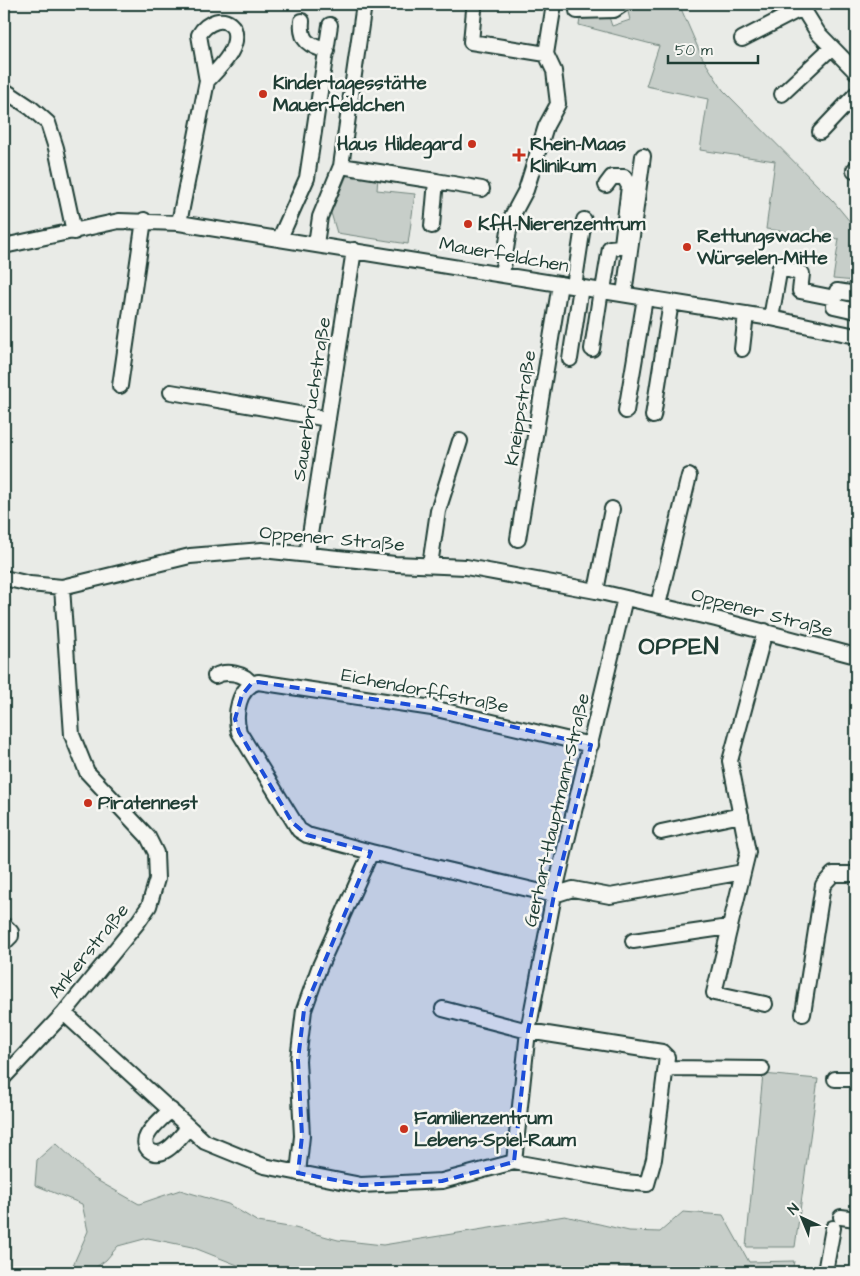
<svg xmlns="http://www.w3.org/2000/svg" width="860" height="1276" font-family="'Architects Daughter',sans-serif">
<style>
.green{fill:#c7cec9;stroke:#73867e}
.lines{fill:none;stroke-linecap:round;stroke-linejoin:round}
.minor-casing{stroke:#1f3d34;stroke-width:18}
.minor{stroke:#f6f6f2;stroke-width:14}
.marked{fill:#1d4ed8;fill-opacity:0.2;stroke:#1d4ed8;stroke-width:4;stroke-dasharray:10 6;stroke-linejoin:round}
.poi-dot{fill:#c8321e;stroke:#f6f6f2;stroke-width:2}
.labels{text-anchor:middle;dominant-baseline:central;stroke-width:5;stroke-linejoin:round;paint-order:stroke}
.poi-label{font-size:19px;font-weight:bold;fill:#1f3d34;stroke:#f6f6f2;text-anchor:start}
.street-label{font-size:19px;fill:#1f3d34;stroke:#f6f6f2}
.district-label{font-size:24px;font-weight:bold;letter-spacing:1px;fill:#1f3d34;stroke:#f6f6f2}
</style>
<rect width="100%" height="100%" fill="#e9ebe7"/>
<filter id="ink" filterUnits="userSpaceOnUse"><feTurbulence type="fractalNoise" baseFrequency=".02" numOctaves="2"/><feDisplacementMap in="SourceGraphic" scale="10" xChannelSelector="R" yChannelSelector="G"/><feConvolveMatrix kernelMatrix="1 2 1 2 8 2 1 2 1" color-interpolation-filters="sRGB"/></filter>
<g filter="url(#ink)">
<path class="green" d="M630,4H679L702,57L723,90L833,201L856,229V281L833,279L839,239L766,229L775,161L700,150L708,99L646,86L659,46L579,25L580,19L609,17L612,26L630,20L627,8Z
M348,173L378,177L377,190L415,194L408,244L337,233L331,213Z
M763,1074L818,1079L795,1247H746Z
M56,1143L93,1178L139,1204L180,1190L228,1204L258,1222L295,1228L338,1240L383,1245L565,1216L629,1231L660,1232L683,1212L723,1215L749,1262L794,1261L792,1272H655L623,1267L549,1265L430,1272H255L192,1247L148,1238L118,1246L106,1260L89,1272H70L88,1231L82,1204L35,1185L37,1160Z"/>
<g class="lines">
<defs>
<path id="minor" d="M800,4L818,33L856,72
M474,10L471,42L546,54
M577,11L614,10L623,4
M302,21C300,42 309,45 327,51
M742,39L802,8
M4,90L31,108L48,123L56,148L74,232
M782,94L831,48
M820,132L856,94
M341,166L436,181L432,226
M854,170L856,168
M436,181L482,189
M179,223L207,81L199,35C206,23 225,13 234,29C241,48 219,68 207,81
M280,238L307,178L330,25
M316,244L320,217L341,166L364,4
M4,246L119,221L179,223L771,318L856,336
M502,274L511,218L526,190L546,126L558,104L554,71L546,54L554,4
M574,286L584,220
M603,290L610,248L620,247L622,244L629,186L624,177H612L606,185
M624,294L643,156
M835,298L837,291L856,294
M771,318L780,267L802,274L800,291L835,298L834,306L856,311
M592,349L601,290
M742,349L746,314
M570,359L581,287
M120,386L144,220
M171,392L328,419
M626,411L645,298
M653,416L671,302
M518,539L560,284
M307,554L354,250
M430,565L438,511L460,441
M4,578L30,584L62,587L190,556L262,550L395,564L466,567L596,591L716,619L856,656
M596,591L612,509
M658,605L689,476
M215,676C226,670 245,673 251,684
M661,832L741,815
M371,852L307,835L299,830L239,732C234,715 238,687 258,682L432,708L591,745
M4,925L11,932V936L4,943
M633,941L729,927
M765,1004L714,993L748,852L730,761L765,631
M443,1009L528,1031L662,1052L667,1057L654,1159L647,1184L625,1182L514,1162
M64,1013L205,1142L264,1166L361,1185L442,1181L514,1162L528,1031L554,895L625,598
M803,1014L823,885L833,874H856
M667,1068L762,1069
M4,1077L64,1013L138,922L149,906L157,879L156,853L148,837L87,772L72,735L62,587
M835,1079H856
M171,1110C163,1117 152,1126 147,1136C144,1141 145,1146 149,1150C164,1162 180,1136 189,1127
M298,1173L302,1136L298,1060L304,1010L319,968L371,852L554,895L573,889L610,896L743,872
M841,1217L856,1219
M825,1272L833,1228"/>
</defs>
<use href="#minor" class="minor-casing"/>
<use href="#minor" class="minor"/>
</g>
</g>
<path class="marked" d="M258,682L432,708L591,745L554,895L528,1031L514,1162L442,1181L361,1185L298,1173L302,1136L298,1060L304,1010L371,852L307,835L292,822L239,732L235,719L242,695L251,684Z"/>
<g class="poi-dot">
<circle cx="263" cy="94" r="5"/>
<circle cx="472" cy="144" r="5"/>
<path d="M516.5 147.5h5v5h5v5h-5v5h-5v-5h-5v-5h5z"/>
<circle cx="468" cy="224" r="5"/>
<circle cx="687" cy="247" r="5"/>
<circle cx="88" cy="803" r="5"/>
<circle cx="404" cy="1129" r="5"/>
</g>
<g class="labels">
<g class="poi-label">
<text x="273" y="83">Kindertagesstätte<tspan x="273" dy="22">Mauerfeldchen</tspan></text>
<text x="462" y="144" text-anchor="end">Haus Hildegard</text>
<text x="530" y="144">Rhein-Maas<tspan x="530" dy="22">Klinikum</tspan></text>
<text x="478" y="224">KfH-Nierenzentrum</text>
<text x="697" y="236">Rettungswache<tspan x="697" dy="22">Würselen-Mitte</tspan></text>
<text x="98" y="803">Piratennest</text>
<text x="414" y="1118">Familienzentrum<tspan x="414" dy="22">Lebens-Spiel-Raum</tspan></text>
</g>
<g class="street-label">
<text transform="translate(504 255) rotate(10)">Mauerfeldchen</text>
<text transform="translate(312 399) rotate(-81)">Sauerbruchstraße</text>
<text transform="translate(521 408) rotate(-81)">Kneippstraße</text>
<text transform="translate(332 539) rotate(5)">Oppener Straße</text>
<text transform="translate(762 613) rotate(15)">Oppener Straße</text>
<text transform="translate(425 691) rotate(11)">Eichendorffstraße</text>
<text transform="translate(557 810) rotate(-77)">Gerhart-Hauptmann-Straße</text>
<text transform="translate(89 951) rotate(-51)">Ankerstraße</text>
</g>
<g class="district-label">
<text x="679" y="647">OPPEN</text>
</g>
</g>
<rect width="860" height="1276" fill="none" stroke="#f6f6f2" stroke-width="20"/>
<rect x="10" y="10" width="840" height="1256" fill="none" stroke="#1f3d34" stroke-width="2" filter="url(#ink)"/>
<g transform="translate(802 1218) rotate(316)" stroke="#f6f6f2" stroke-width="4" paint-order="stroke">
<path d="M0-4L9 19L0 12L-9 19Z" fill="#1f3d34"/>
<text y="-8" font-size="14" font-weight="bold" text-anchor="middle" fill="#1f3d34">N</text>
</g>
<path d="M668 55v8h90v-8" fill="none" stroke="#1f3d34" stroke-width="2.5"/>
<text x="675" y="55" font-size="15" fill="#1f3d34" stroke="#f6f6f2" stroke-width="4" paint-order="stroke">50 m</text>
</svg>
